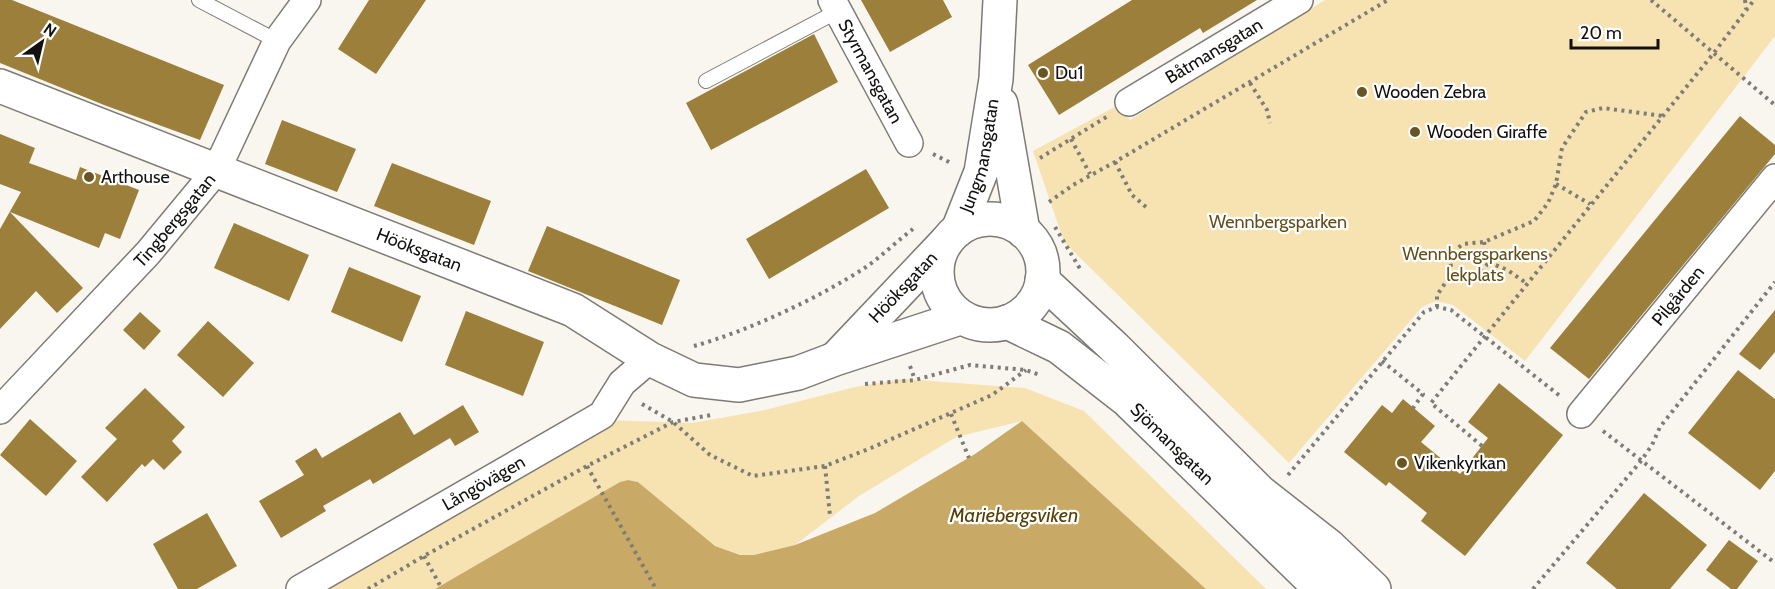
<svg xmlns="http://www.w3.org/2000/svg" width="1775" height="589" font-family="Cabin,sans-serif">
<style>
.green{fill:#f7e2b2}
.water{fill:#c8aa66}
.building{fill:#9c7f3b}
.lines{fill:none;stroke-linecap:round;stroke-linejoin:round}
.service-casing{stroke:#7d7b75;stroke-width:16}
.minor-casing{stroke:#7d7b75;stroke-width:30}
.tertiary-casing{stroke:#7d7b75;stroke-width:36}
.path{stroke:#7e7c77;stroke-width:4;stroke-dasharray:3 4.5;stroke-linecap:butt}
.service{stroke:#fff;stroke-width:14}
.minor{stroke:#fff;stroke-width:27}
.tertiary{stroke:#fff;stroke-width:33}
.poi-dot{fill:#695523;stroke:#fff;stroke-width:2}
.labels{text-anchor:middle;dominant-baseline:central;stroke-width:4.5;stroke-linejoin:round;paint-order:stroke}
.street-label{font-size:18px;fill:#12110f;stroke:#fff}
.poi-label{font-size:18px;fill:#12110f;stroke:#fff;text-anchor:start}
.park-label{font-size:18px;fill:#634e1a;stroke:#fff}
.water-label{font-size:20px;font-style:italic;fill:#554008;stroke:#fff}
</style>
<rect width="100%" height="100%" fill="#f9f6ef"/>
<path class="green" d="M1325,0H1775V36L1525,361L1453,305L1436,301L1422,307L1289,463L1064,242L1033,151L1120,104L1130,120Z
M903,379L1025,388L1084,411L1266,589H1206L1022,421L956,437L859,496L795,545L754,555H740L715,546L638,482L628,480L620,482L435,589H329L608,420L692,423L765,410L855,387Z"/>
<path class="water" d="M1022,421L1206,589H435L620,482L628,480L638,482L715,546L740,555H754L795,545L875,513L975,454Z"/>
<path class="building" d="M0,0H12L224,85L200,140L104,105L0,63Z
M369,0H426L376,74L338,49Z
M861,0H943L952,17L890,52Z
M1132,0H1257L1203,33L1200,28L1059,115L1028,65Z
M814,34L838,82L711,150L686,103Z
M1740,116L1775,145V154L1589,379L1550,348Z
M282,120L356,149L337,192L265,164Z
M0,134L35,148L29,163L76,180L80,167L139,190L120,239L105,233L99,248L10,212L83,288L57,313L36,291L0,329V229L21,192L0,184Z
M392,163L491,201L474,245L374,206Z
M866,169L889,208L769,279L746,239Z
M234,223L309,255L289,301L214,268Z
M547,226L680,280L662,325L528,271Z
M349,267L421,296L402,342L331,312Z
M1775,310V352L1760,370L1739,354Z
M466,311L544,342L523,396L445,365Z
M140,312L161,331L144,350L123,330Z
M208,321L254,363L223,397L177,355Z
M1738,370L1775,399V471L1760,490L1688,433Z
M1499,383L1563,435L1465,556L1421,521L1427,513L1389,482L1386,486L1344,452L1382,405L1392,413L1403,399L1435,426L1421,442L1460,474L1488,438L1468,422Z
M145,388L185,427L172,441L182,452L164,470L153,459L145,467L142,464L107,502L81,477L117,439L105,428Z
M463,405L479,432L455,446L450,438L373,484L370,479L323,506L326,511L281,538L259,501L304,475L295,461L316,448L322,458L400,412L414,435Z
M30,419L77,461L46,496L0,455Z
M1644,493L1707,545L1670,589H1617L1586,563Z
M207,513L237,566L197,589H178L153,544Z
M1729,540L1758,561L1737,589H1731L1706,570Z"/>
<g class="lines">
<defs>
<path id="service" d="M199,0L277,41
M706,81L838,11
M1296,536L1317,562L1346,589"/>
<g id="minor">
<path id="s1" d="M832,0L909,143"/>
<path id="s2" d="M1129,102L1299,0"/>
<path id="s3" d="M0,410L148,253L216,171L277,41L307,0"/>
<path id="s4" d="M1581,414L1775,178"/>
<path id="s5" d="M300,589L602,415L622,383L650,359"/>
</g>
<g id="tertiary">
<path id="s6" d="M0,86L573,310L650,359L694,380L739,385L798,373L835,359L960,318"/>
<path d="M1001,104L1023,231"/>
<circle cx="990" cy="272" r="53"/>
<path id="s7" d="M958,230L981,172L996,79L1000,0"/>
<path d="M1042,280L1114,347L1260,492L1329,546L1374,589"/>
<path id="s8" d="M1007,322L1059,347L1127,400L1321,589"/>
<path id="s9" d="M837,357L946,242"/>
</g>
</defs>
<use href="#service" class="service-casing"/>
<use href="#minor" class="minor-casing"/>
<use href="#tertiary" class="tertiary-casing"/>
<path class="path" d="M1651,0L1775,105
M1745,0L1746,9
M1250,83L1267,110L1270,123
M1071,139L1090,174
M933,154L951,163
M1040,158L1108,116
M1115,162L1132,195L1146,207
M1556,184L1590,204
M1049,202L1073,185L1115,162L1388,0
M1055,227L1082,272
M1489,262L1509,271L1526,283
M1452,273C1472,277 1477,278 1489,262L1484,242
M1437,307V295L1452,273L1450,260L1455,250L1463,244L1484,242L1534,221L1548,203L1556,184L1562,148L1586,112L1603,108L1663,116
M694,346C748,331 819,298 866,267C882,256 897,241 913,229
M1382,361L1423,394L1413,408
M910,366L915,380
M865,384L915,380L970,365L1026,370L1040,375
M642,404L673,422L710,455L753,476L825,466L871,448L992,395L1026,370
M951,414L969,458
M1603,431L1775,563
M1482,446L1431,403L1713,54L1754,0
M587,466L656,589
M825,466L830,516
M1288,475L1424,312L1437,307L1451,310L1560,396
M424,556L442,589
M368,589L424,556L587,466L673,422L711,415
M1533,589L1641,461L1652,445L1660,427L1775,282"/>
<use href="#service" class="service"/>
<use href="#minor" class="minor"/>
<use href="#tertiary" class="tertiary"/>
</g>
<g class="poi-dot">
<circle cx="1043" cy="73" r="6"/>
<circle cx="1362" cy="92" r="6"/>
<circle cx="1415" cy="132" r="6"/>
<circle cx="89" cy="177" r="6"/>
<circle cx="1402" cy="463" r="6"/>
</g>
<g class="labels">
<g class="street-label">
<text stroke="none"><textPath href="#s2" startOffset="99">Båtmansgatan</textPath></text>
<text stroke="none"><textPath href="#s1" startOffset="81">Styrmansgatan</textPath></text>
<text stroke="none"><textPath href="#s7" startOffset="78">Jungmansgatan</textPath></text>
<text stroke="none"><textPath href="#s3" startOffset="258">Tingbergsgatan</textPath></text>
<text stroke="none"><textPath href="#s6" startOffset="450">Hööksgatan</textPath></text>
<text stroke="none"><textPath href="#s9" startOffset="96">Hööksgatan</textPath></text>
<text stroke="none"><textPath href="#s4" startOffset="153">Pilgården</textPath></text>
<text stroke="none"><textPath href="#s8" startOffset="207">Sjömansgatan</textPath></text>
<text stroke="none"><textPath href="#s5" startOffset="212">Långövägen</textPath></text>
</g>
<g class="poi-label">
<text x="1055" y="73">Du1</text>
<text x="1374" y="92">Wooden Zebra</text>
<text x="1427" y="132">Wooden Giraffe</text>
<text x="101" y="177">Arthouse</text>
<text x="1414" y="463">Vikenkyrkan</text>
</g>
<g class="park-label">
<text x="1278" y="222">Wennbergsparken</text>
<text x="1475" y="254">Wennbergsparkens<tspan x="1475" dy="21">lekplats</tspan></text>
</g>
<g class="water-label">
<text x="1014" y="515">Mariebergsviken</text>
</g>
</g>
<g transform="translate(42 42) rotate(34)" stroke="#ffffff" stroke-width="4.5" paint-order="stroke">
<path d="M0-4.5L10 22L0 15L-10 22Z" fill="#12110f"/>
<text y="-9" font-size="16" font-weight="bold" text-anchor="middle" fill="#12110f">N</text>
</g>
<path d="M1571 39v9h87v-9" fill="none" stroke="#12110f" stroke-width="3"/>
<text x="1580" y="39" font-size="18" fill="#12110f" stroke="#ffffff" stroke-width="4.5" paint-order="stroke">20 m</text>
</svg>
